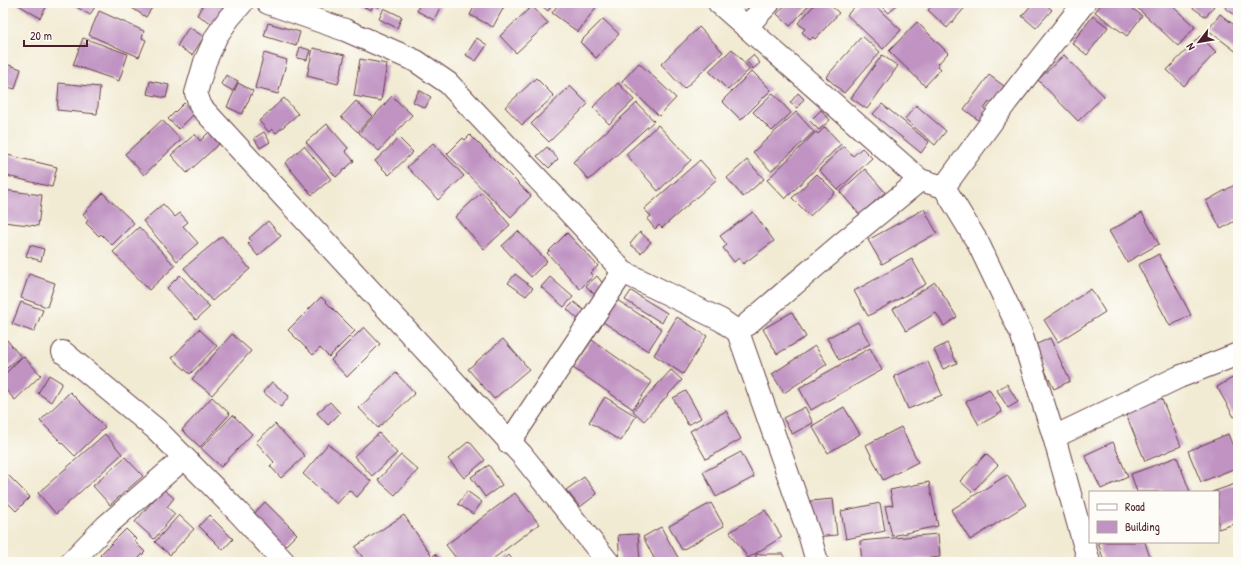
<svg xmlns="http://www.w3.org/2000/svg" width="1241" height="565" font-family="'Patrick Hand',sans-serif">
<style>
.building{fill:#c093c2}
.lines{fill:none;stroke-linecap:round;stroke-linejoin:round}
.minor-casing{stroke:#633e44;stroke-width:24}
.minor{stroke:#fff;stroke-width:22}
</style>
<rect width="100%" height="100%" fill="#fdfcf7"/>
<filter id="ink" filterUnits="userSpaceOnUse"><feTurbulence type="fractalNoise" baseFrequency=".025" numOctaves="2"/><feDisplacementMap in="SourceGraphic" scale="8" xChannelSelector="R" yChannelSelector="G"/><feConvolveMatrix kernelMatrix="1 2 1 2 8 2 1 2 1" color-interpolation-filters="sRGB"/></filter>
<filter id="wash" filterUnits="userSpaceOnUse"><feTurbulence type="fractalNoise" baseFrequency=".012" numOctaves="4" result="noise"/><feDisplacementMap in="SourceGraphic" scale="16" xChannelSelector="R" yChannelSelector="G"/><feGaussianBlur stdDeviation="0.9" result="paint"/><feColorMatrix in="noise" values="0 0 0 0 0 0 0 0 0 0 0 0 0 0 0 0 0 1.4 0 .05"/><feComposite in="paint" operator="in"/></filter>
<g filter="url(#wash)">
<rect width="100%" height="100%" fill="#f2ebd4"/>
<g id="blocks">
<path class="building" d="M18,3H46L48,4L40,18L17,4Z
M70,3H97L90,15Z
M124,3H155L146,17Z
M204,3H219L224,6L213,24L197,15Z
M361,3H381L379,7L373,5L371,10L360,5Z
M420,3H442L434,20L417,11Z
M476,3H506L493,27L470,15Z
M538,3H553L548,11Z
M559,3H599L578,32L552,13Z
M782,3H811L790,26L777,14L784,6Z
M816,3H828L839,13L815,39L813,37L810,40L802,32L805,29L798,23Z
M858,3H872L901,30L883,49L847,15Z
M879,3H898L889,13Z
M935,3H969L947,28L928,10Z
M1033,3H1044L1052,10L1036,28L1022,16Z
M1102,3H1126L1142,16L1127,36L1095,12Z
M1132,3H1169L1195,27L1178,46Z
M1186,3H1216L1206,17Z
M1229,3H1238V17L1225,8Z
M532,6L548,23L516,53L500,36Z
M384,8L402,17L397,28L379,19Z
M99,11L144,31L142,38L146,40L139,57L89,35Z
M1220,14L1238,28V53L1208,30Z
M1093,16L1108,27L1087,55L1072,43Z
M603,19L619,34L596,58L580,42Z
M917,22L948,53L937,65L941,69L925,86L889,51Z
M268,23L300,32L296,46L264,36Z
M189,27L204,37L192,55L177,46Z
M699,27L723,52L684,89L661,64Z
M862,36L880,52L844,93L826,77Z
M1200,36L1216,52L1184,86L1167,70Z
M83,38L128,54L119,81L73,65Z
M477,38L487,45L476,61L466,55Z
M300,47L310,50L307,60L297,58Z
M313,48L345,55L338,84L307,76Z
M732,49L750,69L728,90L709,71Z
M264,53L287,60L278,94L255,88Z
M753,55L760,63L753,69L746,61Z
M882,55L898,66L867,109L851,98Z
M1064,55L1104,96L1078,121L1038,80Z
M360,59L387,64L381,101L354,96Z
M3,63L21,69L15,89L4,86L5,81H3Z
M639,63L676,98L659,116L622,81Z
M752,71L771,90L741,120L722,101Z
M226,75L238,81L233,91L221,84Z
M989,75L1004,86L991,103L989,102L984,109L988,112L981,122L964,109Z
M536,78L554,96L522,125L505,107Z
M150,81L169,85L166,98L147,94Z
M59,83L100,87L97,114L57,110Z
M238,83L253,91L242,114L227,107Z
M618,83L634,100L609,124L593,107Z
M570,86L588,104L549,142L531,124Z
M419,90L431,97L425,108L413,102Z
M773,93L791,113L772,131L753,112Z
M798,93L804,99L797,108L790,103Z
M392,96L412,115L379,151L359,133Z
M284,98L298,114L276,133L272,129L269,132L259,121Z
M356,101L372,116L358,132L341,117Z
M184,103L194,114L179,129L168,119Z
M637,103L654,121L589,180L573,162Z
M882,104L929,142L921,153L873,114Z
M916,105L946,131L935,145L905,119Z
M821,110L830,120L819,130L810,121Z
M796,112L814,132L771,171L753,152Z
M162,120L181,140L144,175L125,154Z
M327,124L348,148L345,151L354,161L336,177L306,142Z
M658,125L691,160L658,191L626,154Z
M825,127L841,144L785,199L767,180L816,132L818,134Z
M209,132L219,144L187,173L171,155L195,134L200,141Z
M264,132L270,142L260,148L254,138Z
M470,135L531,196L511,217L447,154L463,138L465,140Z
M399,138L413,152L389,175L375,161Z
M433,143L464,176L438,200L407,167Z
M304,146L331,179L312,195L285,163Z
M844,146L853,156L862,148L872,158L838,190L819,170Z
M547,147L558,159L549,168L537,156Z
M3,154L57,167L52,187L3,175Z
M700,160L717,179L662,228L659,225L655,229L647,219L651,216L644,209Z
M747,160L764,179L743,197L727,178Z
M865,169L885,192L860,215L840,192Z
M817,174L835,192L810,216L792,198Z
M1238,183V219L1221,229L1206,201Z
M3,190L42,195L38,226L3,222Z
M482,192L510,225L484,249L455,217Z
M103,193L134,223L112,245L101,234L99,236L86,223L88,220L83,214Z
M163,204L175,217L180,213L188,222L183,226L198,243L177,261L143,221Z
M924,209L937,233L882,264L868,240Z
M753,212L774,241L743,264L739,258L734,262L723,248L727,245L720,236Z
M1142,213L1159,244L1127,262L1109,231Z
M268,221L281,236L258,256L248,244L251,241L249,238Z
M139,227L175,266L149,290L113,252Z
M518,231L547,261L531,277L502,246Z
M640,232L651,242L641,253L630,244Z
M567,233L598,266L590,273L593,276L580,289L547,253Z
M222,236L250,269L212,301L184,268Z
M30,245L44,249L41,261L26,256Z
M1159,254L1191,315L1170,326L1138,265Z
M912,259L926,284L868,316L854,291Z
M29,274L55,283L47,307L21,298Z
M515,274L533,288L526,296L508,283Z
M180,275L210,307L196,320L167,288Z
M597,276L605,286L595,295L586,286Z
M550,277L573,297L564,307L541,287Z
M935,282L957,317L944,326L936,313L906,331L893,309Z
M1091,289L1105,312L1058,342L1044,320Z
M631,291L667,313L662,323L625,300Z
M321,297L355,331L329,357L320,348L313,355L288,330Z
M614,298L662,329L648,351L600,320Z
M21,302L43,310L34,332L12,324Z
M574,302L586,312L579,320L567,309Z
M792,312L806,337L777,354L763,329Z
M677,317L707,336L683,374L654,355Z
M858,322L870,344L839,360L827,338Z
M364,327L380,344L347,377L331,360Z
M199,329L217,346L190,374L172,358Z
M232,334L251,351L212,395L192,379Z
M1050,338L1070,381L1054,389L1033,346Z
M503,339L529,369L494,399L468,369Z
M7,340L21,357L3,371V343Z
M592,340L652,382L633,409L573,368Z
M947,343L957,363L943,369L934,350Z
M815,346L827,364L784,393L772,374Z
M870,348L882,370L811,410L799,388Z
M23,356L41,375L15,400L3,387V376Z
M928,362L942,395L908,409L894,376Z
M671,370L682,380L644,421L633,411Z
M396,373L415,393L378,428L359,408Z
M49,375L62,383L51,402L38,393Z
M1234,377L1238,384V415L1234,417L1217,387Z
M272,382L289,396L281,407L263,392Z
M1007,384L1018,402L1008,408L997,390Z
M989,389L1002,412L979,425L966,402Z
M686,391L701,418L688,425L673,398Z
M70,392L105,427L75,456L40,421Z
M1159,392L1181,446L1145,461L1123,407Z
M212,397L230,414L200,447L182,430Z
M605,397L636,416L621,441L589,422Z
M330,402L340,413L328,425L317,413Z
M805,407L813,423L792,434L783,418Z
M844,407L860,434L828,453L812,426Z
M726,411L741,439L706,459L690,431Z
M233,415L252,434L221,467L201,448Z
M275,424L305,456L281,478L270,466L274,462L256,442Z
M901,427L918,462L883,480L866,445Z
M379,433L397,453L372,476L354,456Z
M105,434L122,454L56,514L38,493Z
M1228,434L1238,459V467L1201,482L1188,451Z
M469,441L485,460L464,478L448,459Z
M1113,442L1128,477L1101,489L1085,455Z
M328,444L371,481L357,497L349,490L337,504L303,474Z
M741,452L754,477L716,497L703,472Z
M986,454L998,465L972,492L960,481Z
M401,455L418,470L395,495L378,480Z
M125,457L143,476L110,505L93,486Z
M1177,457L1190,492H1137L1131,474Z
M489,465L502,485L485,497L471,477Z
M3,470L30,497L16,511L3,498Z
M1007,475L1026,505L970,540L951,510Z
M584,477L597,494L580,507L566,490Z
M929,482L938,526L892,536L885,506L893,505L890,490Z
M1238,483V523L1218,529V492H1212Z
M163,489L174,498L167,507L175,514L154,539L135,522Z
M467,491L482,502L473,514L458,504Z
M515,493L539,524L489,562H459L446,545Z
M833,499L837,535L814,537L810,501Z
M265,502L297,534L280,551L248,520Z
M711,503L724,526L682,550L669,526Z
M880,503L885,531L846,539L841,511Z
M765,510L782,537L748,558L730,532Z
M179,515L194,529L170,555L155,542Z
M209,515L233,539L223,550L199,526Z
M404,515L431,555L421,562H366L355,547Z
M661,527L680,561L679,562H656L643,537Z
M126,529L136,539L134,541L145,552L135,562H106L100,555Z
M638,534L640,562H620L618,535Z
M938,534L940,557L891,562H862L860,541Z
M1098,542H1145L1150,558L1137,562H1104Z
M435,554L443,562H427Z
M756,554H784V562H725V559L756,560Z
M509,555L514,562H501Z"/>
</g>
</g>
<g filter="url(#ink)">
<use href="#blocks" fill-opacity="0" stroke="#633e44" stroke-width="1"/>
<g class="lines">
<defs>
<path id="minor" d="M242,3L229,18L216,37L205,62L196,93L201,107L522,455L608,562
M268,3L345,30L416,61L448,83L586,230L623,272L721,320L738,332
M719,3L920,180L944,187L978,243L1021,333L1054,437L1089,562
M746,27L769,3
M944,187L1007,101L1084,3
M63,352L157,430L238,512L284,562
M1054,437L1179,377L1238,354
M509,443L623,272
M71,562L106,526L184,458
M817,562L810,537L738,332L845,241L920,180"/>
</defs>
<use href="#minor" class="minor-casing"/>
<use href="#minor" class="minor"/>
</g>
</g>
<rect width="1241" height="565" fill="none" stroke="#fdfcf7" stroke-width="16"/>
<rect x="1089" y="491" width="130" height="52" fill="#fdfcf7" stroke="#b5a4a5"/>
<rect x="1097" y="504" width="20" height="6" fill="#ffffff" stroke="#b5a4a5"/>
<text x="1125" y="511" font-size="12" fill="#4a1f2b">Road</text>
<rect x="1097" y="521" width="20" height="12" fill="#c093c2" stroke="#b5a4a5"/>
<text x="1125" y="531" font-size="12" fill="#4a1f2b">Building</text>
<g transform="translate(1199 42) rotate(239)" stroke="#fdfcf7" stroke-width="3" paint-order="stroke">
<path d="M0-3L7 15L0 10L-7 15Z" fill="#4a1f2b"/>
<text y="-6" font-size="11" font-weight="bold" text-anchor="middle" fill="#4a1f2b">N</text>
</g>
<path d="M24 40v6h63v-6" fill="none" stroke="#4a1f2b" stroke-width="2"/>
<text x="30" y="40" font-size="12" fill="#4a1f2b" stroke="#fdfcf7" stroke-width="3" paint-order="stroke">20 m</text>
</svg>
